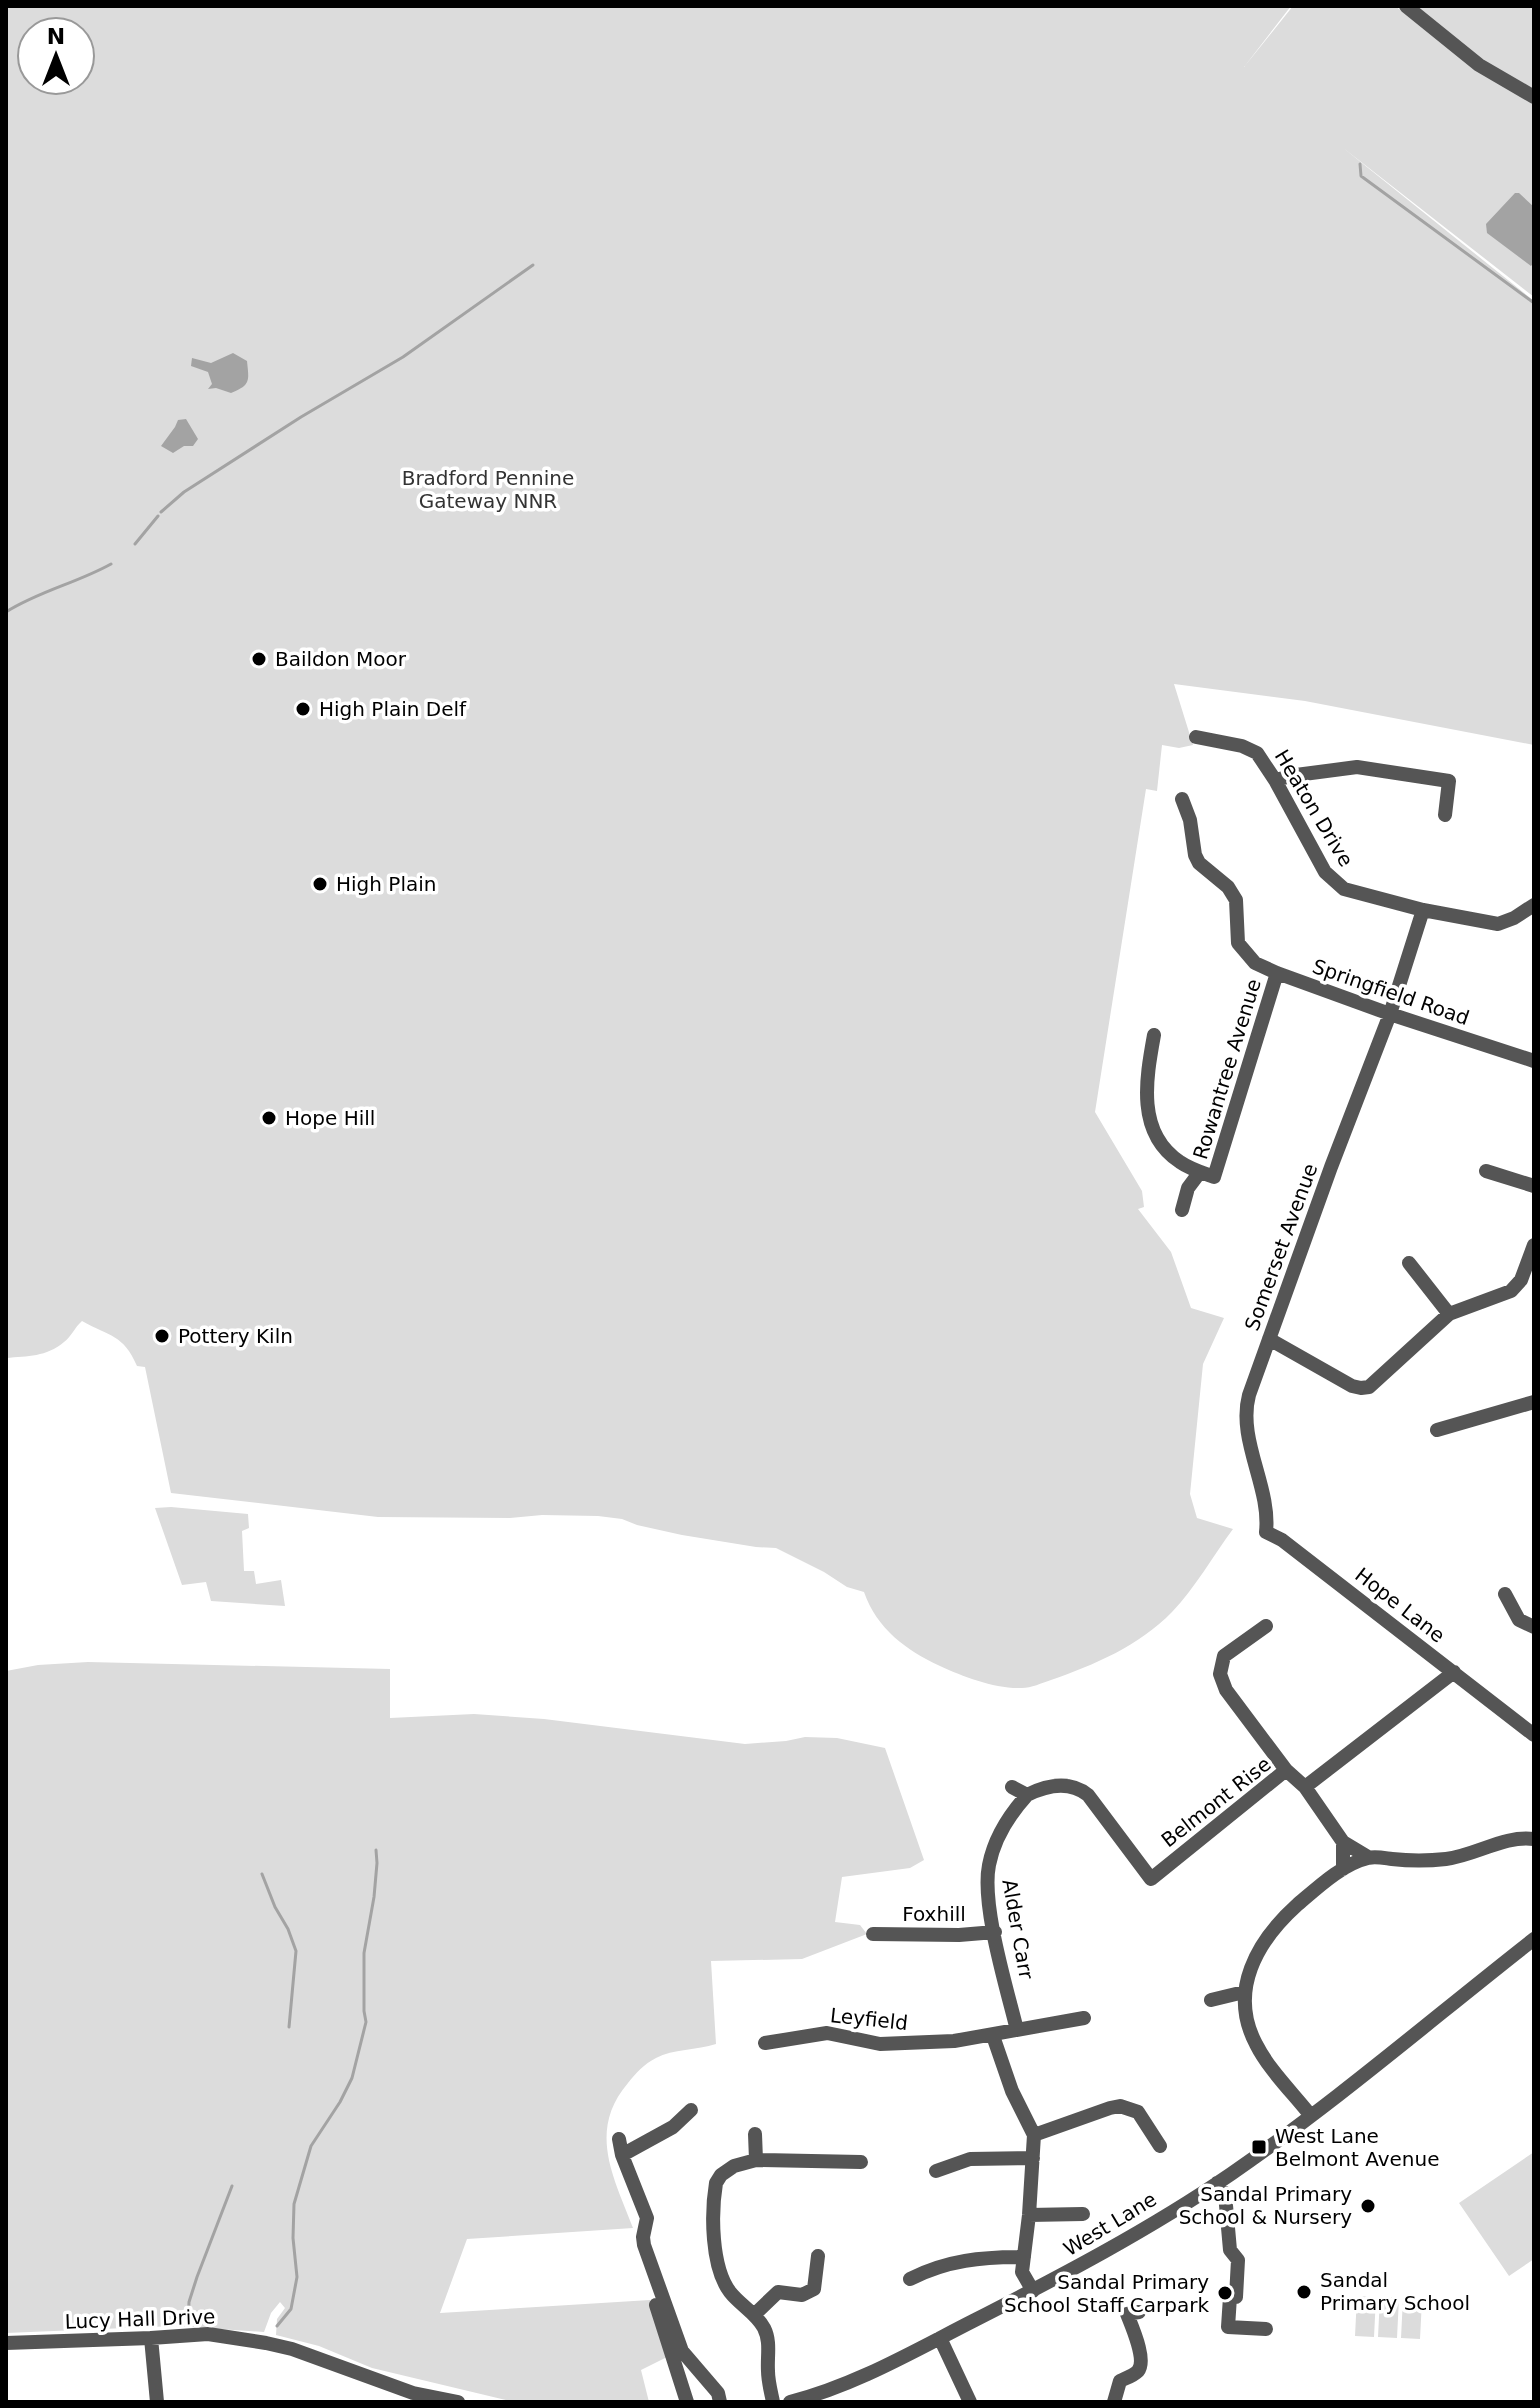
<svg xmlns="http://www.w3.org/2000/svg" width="1540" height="2408" font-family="'DejaVu Sans',sans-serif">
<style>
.green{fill:#dcdcdc;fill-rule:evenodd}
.water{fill:#a3a3a3}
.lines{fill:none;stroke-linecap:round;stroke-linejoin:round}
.stream{stroke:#a3a3a3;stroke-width:3}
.minor{stroke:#555;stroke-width:14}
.poi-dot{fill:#000;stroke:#fff;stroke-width:3}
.labels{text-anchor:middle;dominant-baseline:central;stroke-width:7;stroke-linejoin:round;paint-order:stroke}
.park-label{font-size:20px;fill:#333;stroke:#fff}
.poi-label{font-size:20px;fill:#000;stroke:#fff;text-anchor:start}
.street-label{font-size:20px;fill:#000;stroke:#fff}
</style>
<rect width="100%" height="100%" fill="#fff"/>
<path class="green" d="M6,6H1291L1244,67L1293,6H1395L1476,68L1406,6H1534V297L1342,147L1534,301V745L1305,701L1174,684L1193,745L1179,748L1162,745L1157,791L1146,789L1095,1112L1142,1191L1144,1207L1138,1209L1171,1252L1191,1308L1224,1318L1203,1364L1190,1494L1197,1518L1233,1529C1213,1556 1195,1588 1172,1612C1139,1646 1094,1665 1051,1680C1042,1683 1031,1688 1022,1688C995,1689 964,1677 940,1666C906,1650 877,1629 864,1592L847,1587L824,1572L776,1548L756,1547L682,1535L637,1525L622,1519L598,1516L542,1515L510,1518L378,1517L171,1493L145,1367L137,1366C123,1334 110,1337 82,1321C75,1327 71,1337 64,1342C46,1357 28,1356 6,1358ZM32,32H80V80H32Z
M171,1507L248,1514L249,1528L242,1531L244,1571H254L256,1584L281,1580L285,1606L211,1601L206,1582L182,1585L155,1508Z
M88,1662L390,1669V1718L474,1714L544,1719L745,1744L786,1741L805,1737L837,1738L885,1748L924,1860L910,1868L842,1877L835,1922L860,1925L867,1934L802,1959L711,1961L716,2044C697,2050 673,2049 656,2058C644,2064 636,2073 628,2083C587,2131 614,2178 633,2228L467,2239L440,2313L650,2300L669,2356L641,2370L649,2402H514L372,2368L319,2346L276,2335L277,2319L285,2308L280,2302L271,2313L264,2332L174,2326L6,2333V1671L38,1665Z
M1534,2152V2259L1509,2276L1459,2203Z
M1357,2296L1376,2297L1374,2337L1355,2336Z
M1380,2297L1399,2298L1397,2338L1378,2337Z
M1403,2298L1422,2300L1420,2339L1401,2338Z"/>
<path class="water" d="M1515,193H1519L1534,207V262L1531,266L1487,233L1486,224Z
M233,353L247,361C249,381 251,385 231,393L216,388L208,389L212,384L208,372L191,366L192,358L211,363Z
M186,419L198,439L193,446H184L173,453L161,446L175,427L178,420Z"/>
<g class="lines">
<path class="stream" d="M1360,164L1361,176L1534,303
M161,512L184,492L301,417L403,357L533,265
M135,544L158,516
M6,612C39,591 77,583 111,564
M262,1874L275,1907L288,1929L296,1951L289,2027
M188,2323L189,2302L197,2277L232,2186
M277,2326L291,2309L297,2277L293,2238L294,2204L311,2146L340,2102L352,2078L366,2022L364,2011V1953L374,1897L377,1863L376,1850"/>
<path class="minor" d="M1406,6L1479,65L1534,97
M1196,737L1242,746L1257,753L1275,780L1325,872L1344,889L1423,910L1498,924L1514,918L1534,905
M1275,780L1296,775L1357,767L1449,781L1445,815
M1182,799L1190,820L1195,855L1199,863L1228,887L1236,900L1238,943L1255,963L1277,973L1390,1014L1534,1061
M1423,910L1390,1014L1331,1167L1249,1395C1237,1440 1271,1487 1266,1532L1282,1540L1534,1735
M1154,1035C1146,1079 1136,1133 1180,1162C1190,1169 1203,1173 1214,1177L1277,973
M1486,1171L1534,1186
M1182,1210L1188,1188L1200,1172
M1409,1263L1449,1314
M1269,1339L1352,1386L1361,1388L1369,1387L1449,1314L1511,1291L1521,1280L1534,1245
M1437,1430L1534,1402
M1505,1594L1519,1620L1534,1627
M1266,1626L1224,1656L1220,1674L1226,1690L1286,1770
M1012,1787L1027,1795C1047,1785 1069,1780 1088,1795L1151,1879L1286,1770L1305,1787L1454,1672
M1305,1787L1343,1842
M1343,1869V1842L1368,1857
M873,1934L959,1935L995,1932
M1211,2000L1244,1992
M1017,2030C1007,1989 981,1905 989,1865C994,1839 1009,1815 1027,1795
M993,2036L1012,2091L1034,2135L1029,2215L1022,2272L1033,2291
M765,2043L827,2033L880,2044L954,2041L1084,2018
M691,2110L673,2127L622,2155L647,2218L643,2237L644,2245L682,2351L718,2393L720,2402
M1311,2116C1293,2093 1269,2070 1256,2044C1228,1991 1257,1941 1297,1905C1317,1888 1342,1864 1368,1858C1375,1856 1384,1858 1392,1859C1410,1861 1428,1861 1446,1859C1477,1855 1504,1835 1534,1839
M755,2134L756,2160
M1034,2135L1110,2108L1120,2106L1138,2112L1160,2146
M619,2139L622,2155
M936,2171L970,2159L1033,2158
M1217,2183L1225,2194L1230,2250L1238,2260L1236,2297H1230L1228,2327L1266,2329
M1029,2215L1083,2214
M910,2279C947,2260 982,2257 1024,2257
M656,2305L687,2402
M755,2314L778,2292L802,2295L814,2289L818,2256
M151,2338L157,2402
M940,2338L970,2402
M6,2343L151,2338L208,2334L266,2343L292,2349L413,2393L458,2402
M773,2402C771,2392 768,2381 768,2371C767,2356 771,2342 764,2328C756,2313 740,2305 730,2292C711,2267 711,2213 716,2183L721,2175L734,2166L756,2160L861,2162
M790,2402C854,2386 914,2351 973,2321C1061,2276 1149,2230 1231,2174C1337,2101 1433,2018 1534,1939
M1114,2402L1120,2381C1126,2378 1133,2376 1138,2371C1147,2360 1132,2327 1127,2314L1139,2312"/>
</g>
<g class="poi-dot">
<circle cx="259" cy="659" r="8"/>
<circle cx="303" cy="709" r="8"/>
<circle cx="320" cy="884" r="8"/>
<circle cx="269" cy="1118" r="8"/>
<circle cx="162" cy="1336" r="8"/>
<rect x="1251" y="2139" width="16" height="16" rx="4"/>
<circle cx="1368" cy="2206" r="8"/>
<circle cx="1304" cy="2292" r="8"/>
<circle cx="1225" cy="2293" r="8"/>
</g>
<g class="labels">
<g class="park-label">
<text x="488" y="478">Bradford Pennine<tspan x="488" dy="23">Gateway NNR</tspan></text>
</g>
<g class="poi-label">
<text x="275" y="659">Baildon Moor</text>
<text x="319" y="709">High Plain Delf</text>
<text x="336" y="884">High Plain</text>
<text x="285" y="1118">Hope Hill</text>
<text x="178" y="1336">Pottery Kiln</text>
<text x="1275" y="2136">West Lane<tspan x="1275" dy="23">Belmont Avenue</tspan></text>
<text x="1352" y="2194" text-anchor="end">Sandal Primary<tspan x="1352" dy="23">School &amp; Nursery</tspan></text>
<text x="1320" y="2280">Sandal<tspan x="1320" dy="23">Primary School</tspan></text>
<text x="1209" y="2282" text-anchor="end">Sandal Primary<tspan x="1209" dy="23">School Staff Carpark</tspan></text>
</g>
<g class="street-label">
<text transform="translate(1314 808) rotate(59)">Heaton Drive</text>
<text transform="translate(1391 992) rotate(19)">Springfield Road</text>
<text transform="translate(1227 1069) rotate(-73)">Rowantree Avenue</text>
<text transform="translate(1281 1247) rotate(-70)">Somerset Avenue</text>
<text transform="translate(1400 1605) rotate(38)">Hope Lane</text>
<text transform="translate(1216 1802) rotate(-38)">Belmont Rise</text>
<text x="934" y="1914">Foxhill</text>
<text transform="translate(1018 1929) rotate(80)">Alder Carr</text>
<text transform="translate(869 2019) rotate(6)">Leyfield</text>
<text transform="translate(1110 2224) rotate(-31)">West Lane</text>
<text transform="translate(140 2319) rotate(-2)">Lucy Hall Drive</text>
</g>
</g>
<rect width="1540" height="2408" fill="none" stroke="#000000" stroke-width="16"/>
<g transform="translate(56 56)"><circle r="38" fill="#ffffff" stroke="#999999" stroke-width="2"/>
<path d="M0-6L14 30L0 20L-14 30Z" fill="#000000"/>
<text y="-12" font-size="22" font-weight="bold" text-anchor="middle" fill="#000000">N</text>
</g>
</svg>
